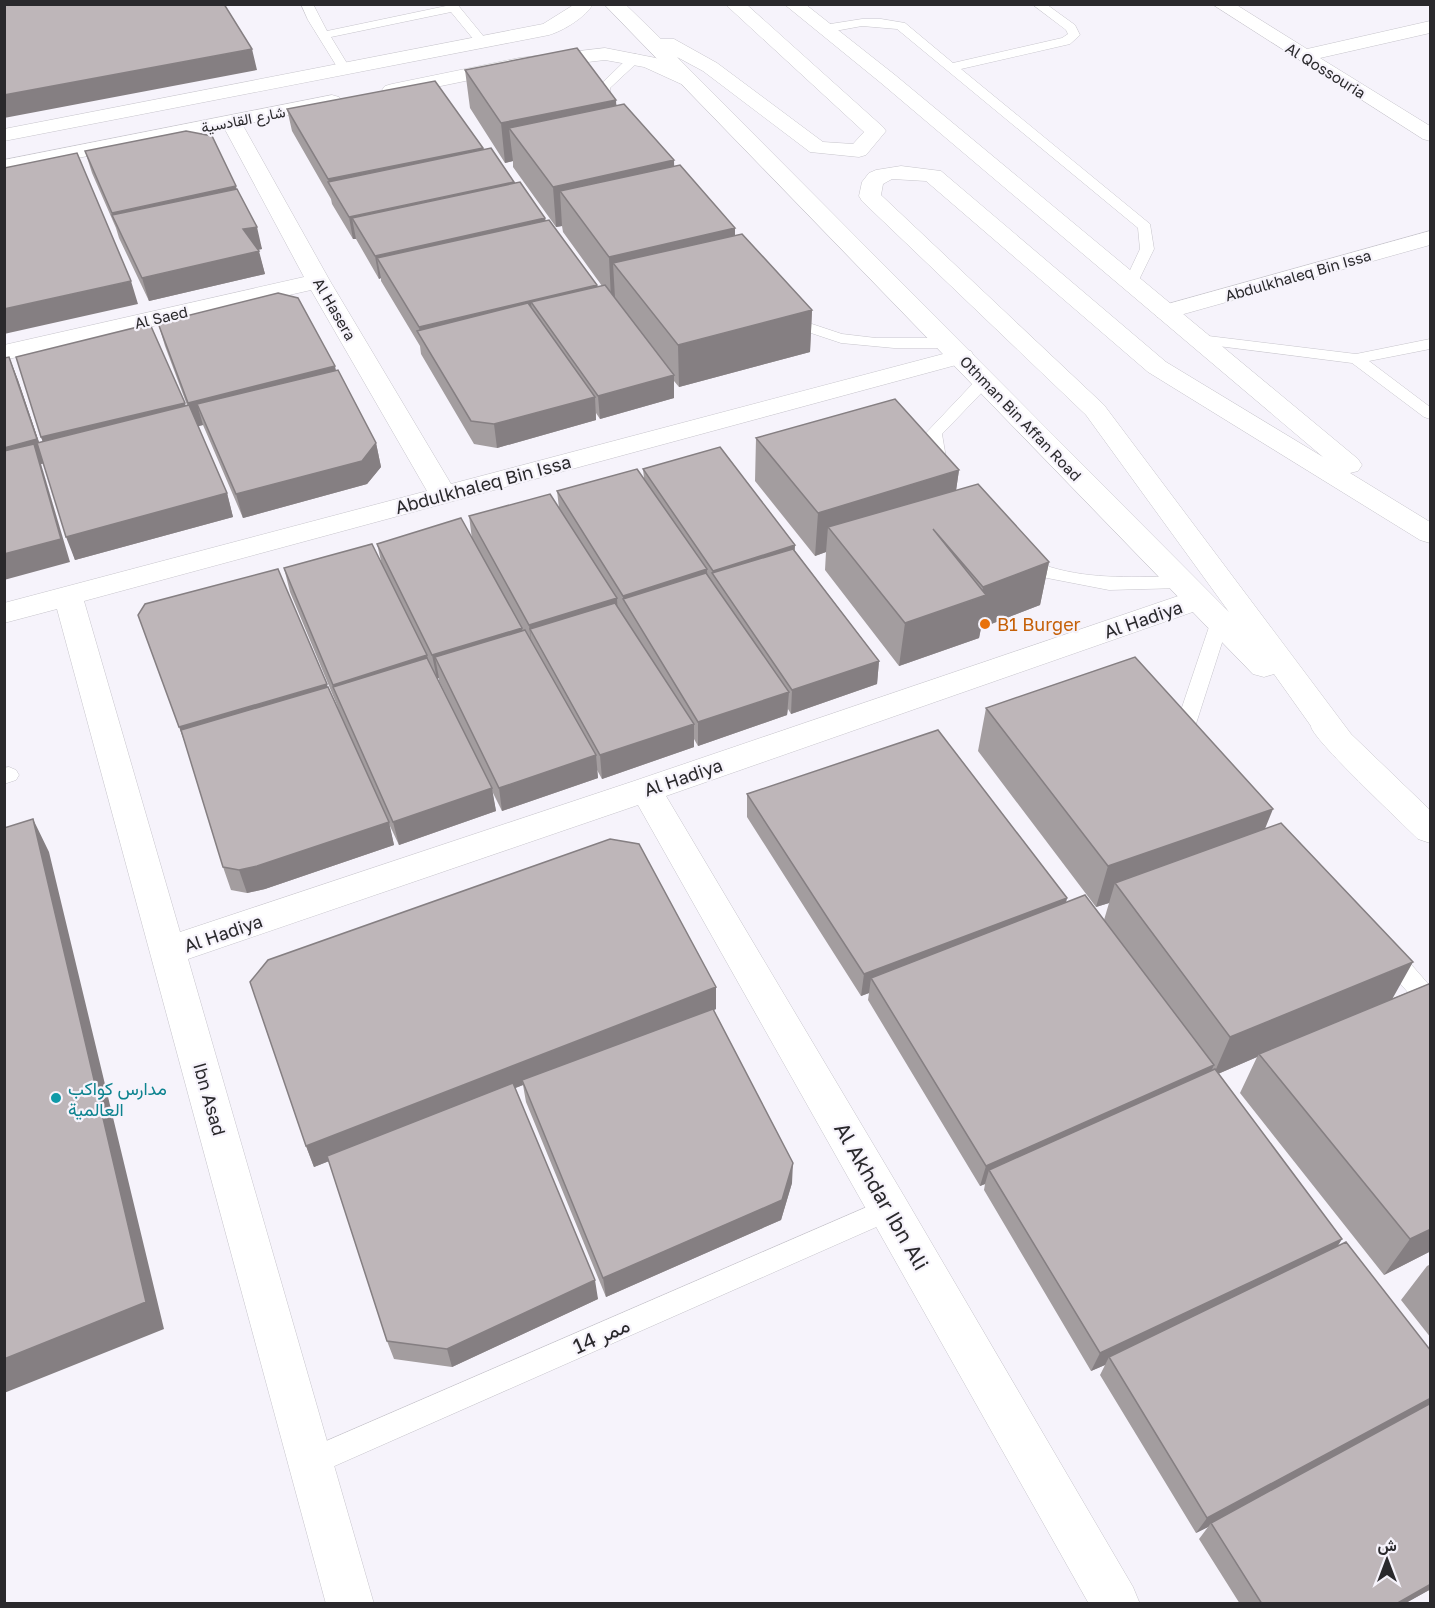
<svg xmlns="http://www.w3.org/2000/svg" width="1435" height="1608" font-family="'Golos Text',Vazirmatn,sans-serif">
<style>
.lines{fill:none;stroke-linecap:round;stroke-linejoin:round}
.service-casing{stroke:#c7c5cc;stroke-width:1}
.minor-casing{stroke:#c7c5cc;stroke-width:1}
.tertiary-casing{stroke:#c7c5cc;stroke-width:1}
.primary-casing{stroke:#c7c5cc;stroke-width:1}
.service{fill:#fff;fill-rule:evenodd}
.minor{fill:#fff;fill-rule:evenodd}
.tertiary{fill:#fff;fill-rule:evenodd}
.primary{fill:#fff;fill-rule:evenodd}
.wall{fill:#a39d9f;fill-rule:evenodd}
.shaded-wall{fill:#857f82}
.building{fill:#beb6b9;stroke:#857f82;stroke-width:1.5}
.food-dot{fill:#e8710a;stroke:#f6f3fb;stroke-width:2}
.culture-dot{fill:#0f9aa8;stroke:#f6f3fb;stroke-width:2}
.labels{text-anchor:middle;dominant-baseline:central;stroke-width:4.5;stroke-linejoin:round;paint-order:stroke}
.far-street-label{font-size:15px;fill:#2a292c;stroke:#f6f3fb}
.street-label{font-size:18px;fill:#2a292c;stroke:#f6f3fb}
.food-label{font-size:18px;fill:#c56008;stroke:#f6f3fb;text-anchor:start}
.culture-label{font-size:18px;fill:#0d838f;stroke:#f6f3fb;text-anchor:start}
.near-street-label{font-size:21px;fill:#2a292c;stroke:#f6f3fb}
</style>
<rect width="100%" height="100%" fill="#f6f3fb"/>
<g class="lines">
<defs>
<path id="service" d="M301,4H313L327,31L446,6L444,4H457L489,43L487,46H479L451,12L331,37L351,70L345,74L339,70L308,20Z
M1032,4H1046L1075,25L1080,35L1070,44L961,69L1150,224L1154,249L1136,286L1131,287L1124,283L1140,249L1138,228L897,29L862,26L824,33L818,29L824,25L862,19H881L905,23L953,63L1062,38L1068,34L1066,30Z
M635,54L639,55L641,58L639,61L610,88V97L620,109L614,113C603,110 598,98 598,87L631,55Z
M791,306L796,308L812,324L842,334L876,338H947L955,343L947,348H894L841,343L802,330L783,311Z
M1200,335L1356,354L1430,339V349L1369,361L1430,407V419L1424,417L1352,363L1194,343L1192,340Z
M985,375L991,377L993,380L991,383L942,434L948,470L945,474H933L930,470L926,433L979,377Z
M1023,549C1034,552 1040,563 1050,567C1093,580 1137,577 1181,576L1188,578L1190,582L1188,586L1181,588L1109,590L1042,577C1032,574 1020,564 1014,555L1017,551Z
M1220,615L1227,616L1229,621L1194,730L1202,741L1199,746C1186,750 1180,742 1174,731L1211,621L1213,616Z
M9,767L16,770L19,775L16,780L4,784V768Z
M1388,945L1396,947L1430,986V1011L1422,1008L1380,961L1377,954L1380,947Z
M890,1197L899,1201L903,1209L899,1217L321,1472L311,1476L301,1472L297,1462L301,1452Z"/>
<path id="minor" d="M1212,4H1235L1307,49L1430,21V33L1320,58L1430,126V141L1423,139Z
M231,116L238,118L241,122L330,281L451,484L962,349L971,351L974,356L971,361L84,601L180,932L634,781L1187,593L1197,590L1207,593L1212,600L1207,607L666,796L904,1196L1133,1587L1140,1604H1089L638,805L188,959L374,1604H326L57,609L4,623V603L427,491L311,290L4,360V345L304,277L221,122L224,118Z
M1430,231V245L1166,319L1157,317L1154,312L1157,307Z"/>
<path id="tertiary" d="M593,4C586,17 563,31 549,35L4,141V129L543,24L575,4Z
M605,48L656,58L697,78L700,82L697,86L690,88L644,67L605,60L519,70L392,96L385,94L382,90L385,86L392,84L519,58Z
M332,95L339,97L342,101L339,105L4,173V160Z"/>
<path id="primary" d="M604,4H625L661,39H674L717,63L823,142L853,144L864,132L725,4H746L883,127L886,131L866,155L859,157L810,152L703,71L677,57L1229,612L1086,415L862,201L859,196L862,182L869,173L876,170L901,166L941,171L1166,362L1323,457L881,83L784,4H805L895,75L1358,459L1362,465L1358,471L1350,473L1430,522V543L1420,540L1148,372L926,181L892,179L883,184L881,195L1104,405L1351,734L1430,810V843L1418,839C1403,824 1311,738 1311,726L1274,674L1264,677L1253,674Z"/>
</defs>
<use href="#service" class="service-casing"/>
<use href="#minor" class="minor-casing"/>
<use href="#tertiary" class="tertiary-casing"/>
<use href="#primary" class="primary-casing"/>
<use href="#service" class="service"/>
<use href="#minor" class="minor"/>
<use href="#tertiary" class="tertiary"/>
<use href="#primary" class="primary"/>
</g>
<path class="wall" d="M465,70L616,106L674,160V166L735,236L812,310L810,352L679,387L674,381V398L600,419L596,413V420L497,448L474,444L421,354L420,346L381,281V278L379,279L356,239H353L332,204L331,199L292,131L287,109L483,148V149L514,182L515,183L545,218L546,221L597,285V287L602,286L563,232L562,226L556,227L513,167V161L505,163L470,108Z
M85,151L237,189L262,249L258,250L265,274L149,301L119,238L116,228L92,173Z
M158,323L336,370L376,443L381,467L367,484L243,518L203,425L198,426L227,493L233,517L75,560L44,463L41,464L70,562L9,357L18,380L39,442H43L41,437L187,405L165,346Z
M756,438L959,470L956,490L1049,562L1040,605L981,628L979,638L899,666L825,570L826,552L815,556L755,481Z
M643,469L795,551L879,661L877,684L791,714L788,709L787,715L698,746L694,739V747L602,779L597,770L598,778L502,811L492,791L496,811L399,845L389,824L394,845L265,889L247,893L231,890L223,867L328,687L339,710L290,592L284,568L382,565L377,544L472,539L469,516L559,508L557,491L644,478ZM439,678V681L470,744L437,679Z
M986,708L1265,828L1391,999L1431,983V1251L1384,1275L1240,1093L1257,1057L1218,1074L1342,1239L1337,1247L1431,1351V1589L1404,1604H1240L1199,1539L1208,1527L1196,1533L1100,1375L1105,1365L1091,1371L984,1190L985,1184L980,1186L868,1000L869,993L861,996L747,817V794L1067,898L1066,902L1104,920L1109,903L1096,907L978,751Z
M716,987V1009L714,1010L792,1183L781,1220L606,1297L526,1102L523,1085L515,1088L598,1299L452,1367L394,1359L387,1341L329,1161L314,1167L306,1146Z
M1431,1264V1338L1401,1300L1427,1266Z"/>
<path class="shaded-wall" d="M252,49L257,70L4,118V95Z
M616,100L618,139L509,128L513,161L505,163L501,123Z
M483,148L486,169L329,183L328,179Z
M674,160L675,200L560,191L562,226L556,227L553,187Z
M514,182L517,204L352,218L356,239H353L349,217Z
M236,186L241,209L114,221L112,213Z
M545,218L547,241L377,258L381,278L379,279L375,256Z
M257,227L262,249L248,251L243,229Z
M735,228V269L613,263L615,298L611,299L609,257Z
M259,251L265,274L149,301L142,278Z
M131,281L138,304L4,334V309Z
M597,285L598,308L531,302L533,323L420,335L419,327Z
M812,310L810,352L679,387L678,345Z
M9,357L18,380L46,463L41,464L70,562L4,580V448Z
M335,366L340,389L197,404L203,425L195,427L188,403Z
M674,375V398L600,419L598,396Z
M595,397L596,420L497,448L494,424Z
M185,403L192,427L50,461L41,437Z
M376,443L381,467L367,484L243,518L236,494Z
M959,470L953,512L828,527L826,552L815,556L818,513Z
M227,493L233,517L75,560L66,537Z
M795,545L794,568L713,575V571Z
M1049,562L1040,605L981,628L979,638L899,666L905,623L981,597L983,587Z
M707,569L708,593L623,600V596Z
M617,598L618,621L530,629L532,649L529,625Z
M522,628L525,652L435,657L439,678L437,679L432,655Z
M427,655L432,679L333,687V685Z
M879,661L877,684L791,714L792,690Z
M327,684L333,708L188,751L179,727Z
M789,692L787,715L698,746V722Z
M694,724V747L602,779L600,755Z
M596,755L598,778L502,811L499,788Z
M492,788L496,811L399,845L393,822Z
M1273,809L1256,851L1115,883L1109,903L1096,907L1108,866Z
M33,819L49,852L164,1329L4,1393V1359Z
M389,822L394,845L265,889L247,893L239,870Z
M1067,898L1061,921L871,978L869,993L861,996L864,974Z
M1413,962L1390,1003L1259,1054L1257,1057L1213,1076L1230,1037Z
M716,987V1009L524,1084L522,1080L523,1085L314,1167L306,1146Z
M1214,1065L1204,1086L989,1170L985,1184L980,1186L986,1166Z
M793,1163L792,1183L781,1220L606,1297L603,1278Z
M1431,1229V1251L1384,1275L1410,1239Z
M1342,1239L1329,1259L1109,1357L1105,1365L1091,1371L1100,1353Z
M595,1280L598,1299L452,1367L447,1349Z
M1431,1398V1407L1211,1523L1208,1527L1196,1533L1207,1518Z
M1431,1584V1589L1404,1604H1396Z"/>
<path class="building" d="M4,4H224L252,49L4,95Z
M577,48L616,100L501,123L465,70Z
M435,81L483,148L328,179L287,109Z
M624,104L674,160L553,187L509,128Z
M186,131L212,136L236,186L112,213L85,151Z
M491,148L514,182L349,217L328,182Z
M77,153L131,281L4,309V168Z
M680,165L735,228L609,257L560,191Z
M520,182L545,218L375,256L352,218Z
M237,189L257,227L243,229L259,251L142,278L112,215Z
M549,220L597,285L419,327L377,258Z
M742,234L812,310L678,345L613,263Z
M605,285L674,375L598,396L531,302Z
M278,293L298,298L335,366L188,403L158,323Z
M528,303L595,397L494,424L471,421L417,331Z
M150,324L185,403L41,437L16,357Z
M9,357L37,439L4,448V358Z
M338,370L376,443L362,461L236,494L197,404Z
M895,399L959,470L818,513L756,438Z
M189,405L227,493L66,537L37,443Z
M34,444L61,539L4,554V451Z
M720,447L795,545L713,571L643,469Z
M637,469L707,569L623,596L557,491Z
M978,484L1049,562L983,587L933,529L986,595L905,623L828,527Z
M550,494L617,598L529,625L469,516Z
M461,518L522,628L432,655L377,544Z
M372,544L427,655L333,685L284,568Z
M793,549L879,661L792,690L712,573Z
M278,569L327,684L179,727L138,615L145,604Z
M706,573L789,692L698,722L623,599Z
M615,603L694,724L600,755L530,629Z
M525,630L596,755L499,788L435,657Z
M1135,657L1273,809L1108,866L986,708Z
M427,658L492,788L393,822L333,687Z
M328,687L389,822L257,866L239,870L223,867L181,730Z
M938,730L1067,898L864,974L747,794Z
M33,819L146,1302L4,1359V828Z
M1281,823L1413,962L1230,1037L1115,883Z
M610,839L639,844L716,987L306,1146L250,982L268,960Z
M1085,895L1214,1065L986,1166L871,978Z
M1431,983V1229L1410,1239L1259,1054Z
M713,1009L793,1163L782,1200L603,1278L522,1080Z
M1215,1069L1342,1239L1100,1353L989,1170Z
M513,1083L595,1280L447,1349L387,1341L327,1156Z
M1346,1242L1431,1351V1398L1207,1518L1109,1357Z
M1431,1403V1584L1396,1604H1262L1211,1523Z"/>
<circle class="food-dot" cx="985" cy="624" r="6"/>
<circle class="culture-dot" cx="56" cy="1098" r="6"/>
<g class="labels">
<g class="far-street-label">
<text transform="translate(1326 70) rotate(32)">Al Qossouria</text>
<text transform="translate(243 119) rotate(-11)">شارع القادسية</text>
<text transform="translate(1298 275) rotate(-16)">Abdulkhaleq Bin Issa</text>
<text transform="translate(335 309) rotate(60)">Al Hasera</text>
<text transform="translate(161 317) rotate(-13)">Al Saed</text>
<text transform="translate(1021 418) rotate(46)">Othman Bin Affan Road</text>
</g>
<g class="street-label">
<text transform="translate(483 484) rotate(-15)">Abdulkhaleq Bin Issa</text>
<text transform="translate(1143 619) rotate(-19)">Al Hadiya</text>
<text transform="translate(683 777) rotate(-19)">Al Hadiya</text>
<text transform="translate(223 933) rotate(-19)">Al Hadiya</text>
<text transform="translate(210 1099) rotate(74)">Ibn Asad</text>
</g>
<g class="food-label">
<text x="997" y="624">B1 Burger</text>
</g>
<g class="culture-label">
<text x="68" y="1088">مدارس كواكب<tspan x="68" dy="21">العالمية</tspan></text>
</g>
<g class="near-street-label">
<text transform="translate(882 1196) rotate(60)">Al Akhdar Ibn Ali</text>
<text transform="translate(601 1335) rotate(-24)">ممر 14</text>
</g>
</g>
<rect width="1435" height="1608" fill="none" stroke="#2a292c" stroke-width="12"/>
<g transform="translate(1387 1560)" stroke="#f6f3fb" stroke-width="4.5" paint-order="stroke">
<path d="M0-4.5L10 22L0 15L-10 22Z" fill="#2a292c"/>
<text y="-9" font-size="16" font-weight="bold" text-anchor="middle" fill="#2a292c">ش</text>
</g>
</svg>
